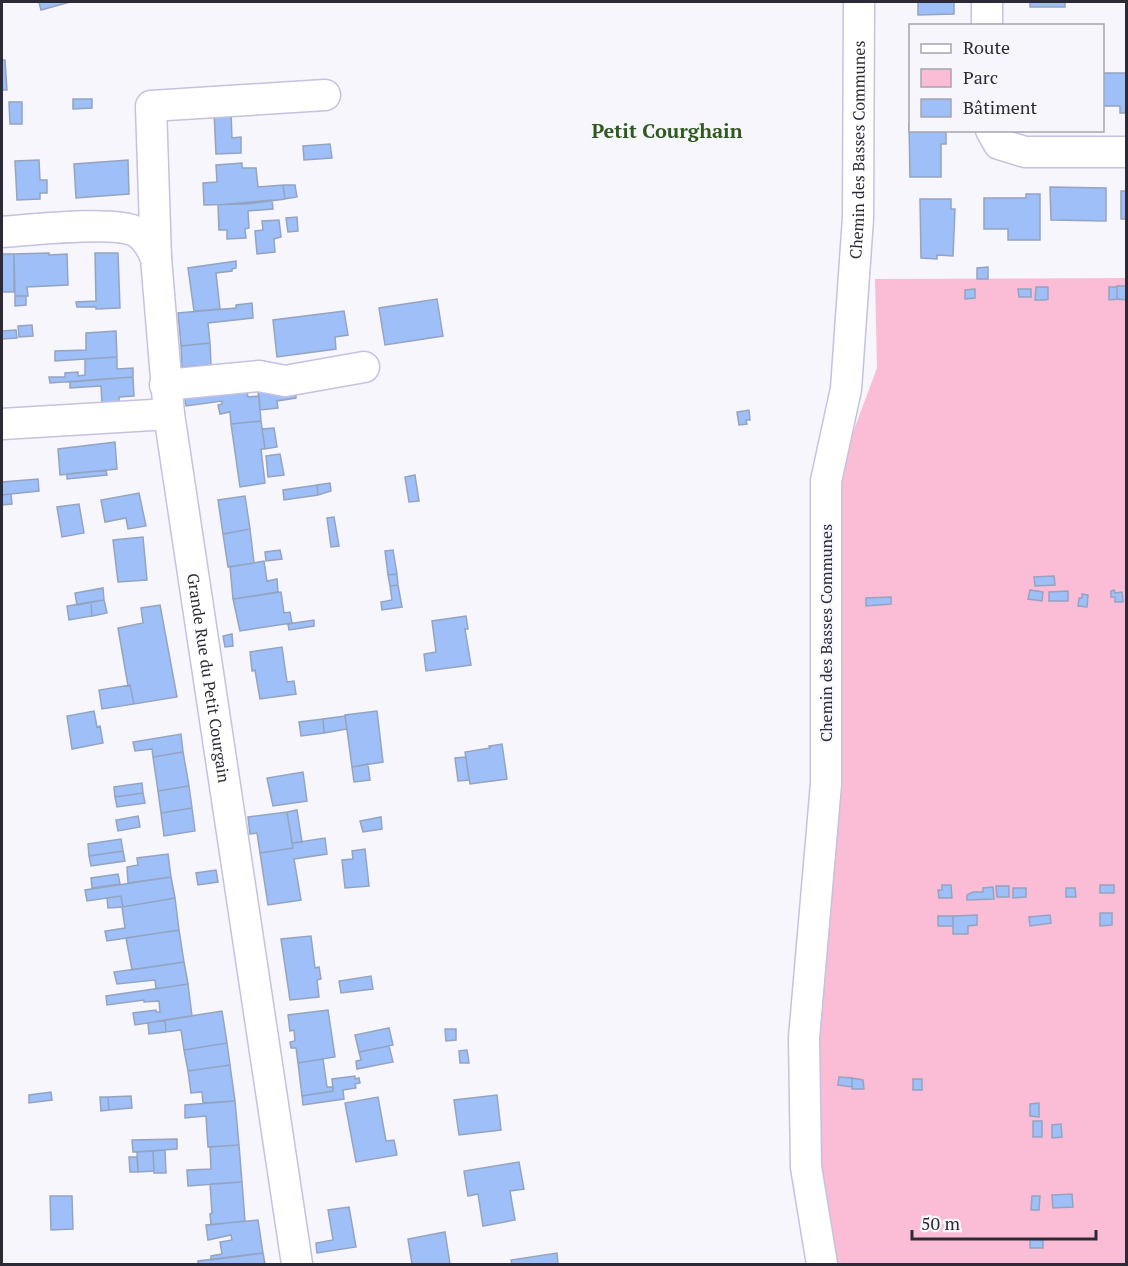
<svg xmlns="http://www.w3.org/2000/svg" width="1128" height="1266" font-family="'PT Serif',serif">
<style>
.green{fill:#fbbdd5}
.building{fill:#9ebff7;stroke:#94a4c0;stroke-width:1.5}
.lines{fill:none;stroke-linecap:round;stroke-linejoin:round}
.minor-casing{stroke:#c5c1e0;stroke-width:33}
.minor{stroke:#fff;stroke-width:30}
.labels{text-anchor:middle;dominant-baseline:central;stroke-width:4.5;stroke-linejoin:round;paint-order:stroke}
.street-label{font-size:16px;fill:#2c2a36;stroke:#f7f6fd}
.quarter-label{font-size:20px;font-weight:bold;fill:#2f591e;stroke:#f7f6fd}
</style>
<rect width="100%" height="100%" fill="#f7f6fd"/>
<path class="green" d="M1126,278V1264H816V1087L834,483L877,368L875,279Z"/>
<path class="building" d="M39,2H70L41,10Z
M918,2H954V14L918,15Z
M1030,2H1065V7H1030Z
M2,60H5L7,90H2Z
M1102,73H1126V113H1120V106H1102Z
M73,99H92V108L73,109Z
M9,102H22V124H10Z
M214,112H231L232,138L241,137V153L216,154Z
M909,123L910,130H946V144H941V177H910Z
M330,144L332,158L304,160L303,146Z
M39,160L40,180H47V193H40V199L17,200L15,161Z
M128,160L129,194L76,198L74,164Z
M242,163V168H256L258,187L283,185L285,199L245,204L204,205L203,183L217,182L216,165Z
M283,185H295L297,197L285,199Z
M1050,187L1106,188V221L1051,220Z
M1121,191H1126V219H1121Z
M1026,194H1040V240H1008V229H984V198H1026Z
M920,199H951V209H955L953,256L937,255V259L921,258Z
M272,200L273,209L248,211L249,228L245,229L246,238L227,239V230H219L218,205Z
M297,217L298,231L288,232L286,218Z
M279,220L281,237L274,239L275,252L257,254L255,231L263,230L262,221Z
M49,253V255L67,254L68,285L27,287L28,296H15L14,254Z
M95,253H118L120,308L96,309V307H77L76,302L96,301Z
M2,254H14V292H2Z
M236,261V268L232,269V271L216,273L220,309L194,311L188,268Z
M988,267V279H977V268Z
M1117,286H1126V300L1117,299Z
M1036,287H1048V299L1046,300H1035Z
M1109,287H1117V299L1109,300Z
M975,289V298L965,299V290Z
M1018,289H1031V297H1019Z
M15,296H26V305L15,306Z
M437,299L443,336L385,345L379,308Z
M252,303L253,318L208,323L210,343L181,346L178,313L236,308V305Z
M344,311L348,335L335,337L336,349L277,357L273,320Z
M32,325L33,336L19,337L18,326Z
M16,330L17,338L2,339V331Z
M116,331L117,357L55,361V351L86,350V333Z
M210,343L211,365L182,367L181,346Z
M117,357V369L133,368V377L50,383L49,377H65V373L78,372V376L85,375V359Z
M133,377L134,396L119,397V403L102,404L101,386L70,388V382Z
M295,386L296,398L277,401L278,408L260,410L258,391Z
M247,392L248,397L259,396L261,421L231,424L230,412L220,414L218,405L222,404V401L186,406L184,393Z
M749,410L750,420H746L747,424L739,425L737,412Z
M261,421L265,449H261L265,483L240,487L231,424Z
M274,428L277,447L265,449L262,429Z
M115,442L117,469L60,475L58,449Z
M280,454L284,475L268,477L266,456Z
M106,470L107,475L67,479V474Z
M415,475L419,501L409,502L405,477Z
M38,479L39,491L2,495V482Z
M330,483L331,491L318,495L317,485Z
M317,485L318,495L284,500L283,490Z
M139,493L146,526L128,529L126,518L105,522L101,500Z
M11,494L12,504L2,505V495Z
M245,496L250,529L223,534L218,500Z
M79,504L84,533L62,537L57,507Z
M334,517L339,546L331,547L327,518Z
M250,529L254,563L228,567L223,534Z
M143,537L147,580L118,582L113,540Z
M280,550L282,559L266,561L265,552Z
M393,550L397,574L388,575L385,551Z
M264,561L267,581L277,579L278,592L233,599L230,567Z
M397,574L398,585L390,586L388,575Z
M1054,576L1055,585L1035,586L1034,577Z
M398,585L402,607L382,610L381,602L392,600L390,586Z
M103,588L104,600L77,605L75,593Z
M1030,590L1043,592L1042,601L1028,599Z
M1114,590L1115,593L1122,592L1123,602H1115V597H1111V591Z
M1068,591V601H1049V592Z
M281,592L284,613L290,612L292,623L240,631L233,599Z
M1082,594L1088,595L1087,607L1078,606L1079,598H1082Z
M891,597V604L866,606V598Z
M104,600L107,613L92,616L91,602Z
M91,602L92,616L69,620L67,606Z
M160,605L177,697L134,704L130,685L128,686L118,628L143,623L141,608Z
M466,616L468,629H465L471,665L426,671L424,654L436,652L432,621Z
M314,620V626L289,630L288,624Z
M232,634L233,646L225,647L223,636Z
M282,647L287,682L294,681L296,694L260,699L255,670L252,671L250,652Z
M130,685L134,704L102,709L99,690Z
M94,711L97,727L100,726L103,743L72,749L67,716Z
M377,711L383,762L352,767L345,715Z
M345,716L347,729L324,733L323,719Z
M323,719L324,733L301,736L299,722Z
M181,734L183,752L153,757L152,749L135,751L133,742Z
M502,744L507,779L470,784L465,752L490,748L489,746Z
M183,752L189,786L158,791L153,757Z
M466,757L469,780L458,781L455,758Z
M368,764L370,780L354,782L352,767Z
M303,772L307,801L273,806L267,778Z
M142,783L143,793L115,797L114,787Z
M189,786L192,808L161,813L158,791Z
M143,793L145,803L117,807L115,797Z
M192,808L195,831L164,836L161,813Z
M297,810L302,842L292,843L287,812Z
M287,812L293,848L260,853L257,833L250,834L248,817Z
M138,816L140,827L118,831L116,820Z
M381,817L382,829L363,832L360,821Z
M325,838L327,854L294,859L301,900L268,905L260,853L293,848L292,843Z
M121,839L123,851L89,856L88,844Z
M365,849L369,886L345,888L342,860L353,859L352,851Z
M123,851L125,861L91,866L89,856Z
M168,854L171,877L128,883L127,867L138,865L137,858Z
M216,870L218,882L198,885L196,873Z
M118,874L120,884L92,888L91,878Z
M171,877L175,898L123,907L121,896L87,901L85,890Z
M942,885H951L952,898H939L938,890H942Z
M1100,885H1114V893H1100Z
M996,886H1009V897H997Z
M993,887L994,899L967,900V895L973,892H983V888Z
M1013,888H1026V897L1013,898Z
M1066,888H1075L1076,897H1066Z
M121,896L123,907L108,908L107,898Z
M175,898L179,930L107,941L105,931L125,928L122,907Z
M1100,913H1112V925L1100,926Z
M977,915V925L968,926V934H953V916Z
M1050,915L1051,923L1030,926L1029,917Z
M938,916H953V926H938Z
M179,930L184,962L132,970L126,938Z
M311,936L315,968L319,967L321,979L317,980L319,997L290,1000L281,939Z
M184,962L188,984L156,989L155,980L117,984L114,972Z
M371,976L373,989L341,993L339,981Z
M188,984L192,1016L135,1025L133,1013L156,1010V1012H160L159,1001L144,1002V1000L107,1005L106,996Z
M328,1010L335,1057L298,1063L296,1048H291L290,1042L295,1041L294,1030L290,1031L288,1015Z
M222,1011L227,1043L184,1050L181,1030L166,1032L165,1020Z
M165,1020L166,1032L149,1034L148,1023Z
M389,1028L393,1045L359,1052L355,1035Z
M445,1029H456V1040L446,1041Z
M227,1043L230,1065L188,1071L184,1050Z
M389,1046L393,1062L357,1069L356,1061L361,1060L359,1052Z
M467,1050L469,1063H460L459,1051Z
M323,1059L327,1087H333V1091L302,1096L298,1063Z
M230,1065L235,1101L203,1103L202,1092L191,1093L188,1071Z
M355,1076V1079L359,1078L360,1083L355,1084L356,1088L343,1090L344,1099L303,1105L302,1096L333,1091L332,1079Z
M839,1077L852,1078V1087L838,1085Z
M852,1078L863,1080L864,1089H852Z
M913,1079H922V1090H913Z
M51,1092L52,1100L29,1103V1095Z
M497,1095L501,1130L459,1135L454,1100Z
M131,1096L132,1108L109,1110L108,1097Z
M100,1097H108L109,1110L101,1111Z
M378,1097L386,1141L394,1140L397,1155L356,1162L345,1103Z
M235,1101L239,1145L208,1147L206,1116L185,1118V1105Z
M1039,1103V1117L1030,1116V1104Z
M1033,1121H1042V1137H1033Z
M1061,1124L1062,1137L1052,1138V1125Z
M177,1139V1149L133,1152L132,1140Z
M239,1145L242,1182L188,1186L187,1170L211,1169L210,1147Z
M165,1150L166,1173H154L153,1151Z
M153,1151L154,1171L138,1172L137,1152Z
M129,1157H137L138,1172H130Z
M519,1162L524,1189L510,1191L515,1220L483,1226L478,1194L468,1196L464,1171Z
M242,1182L245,1221L211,1225L210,1214L212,1213L210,1184Z
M1072,1194L1073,1207L1053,1208L1052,1195Z
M50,1196H72L73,1229L51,1230Z
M1032,1196H1040L1039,1210H1031Z
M349,1207L356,1247L317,1253L316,1243L333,1240L328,1210Z
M258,1220L263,1253L211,1260V1256L222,1254L220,1242L232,1240L231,1235L208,1240L206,1225Z
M445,1232L450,1264H412L408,1239Z
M1030,1239L1043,1240V1248H1030Z
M263,1253L265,1264H198V1261Z
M557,1253L558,1264H512L511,1260Z"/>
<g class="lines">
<defs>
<g id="minor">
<path d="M987,2V26"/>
<path d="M991,130L999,144L1025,152H1126"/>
<path id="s1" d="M2,232C29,230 116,220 137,232C147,239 151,247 156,258L169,414L297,1264"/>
<path d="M156,258L151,106L325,95"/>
<path d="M165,385L259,376L285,381L364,367"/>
<path d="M2,424L169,414"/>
<path id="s2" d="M822,1264L806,1167L804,1038L826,784V481L846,389L858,218L859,2"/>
</g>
</defs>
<use href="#minor" class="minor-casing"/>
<use href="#minor" class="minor"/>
</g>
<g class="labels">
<g class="street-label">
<text stroke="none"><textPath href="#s2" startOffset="1119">Chemin des Basses Communes</textPath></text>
<text transform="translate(826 633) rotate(-90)">Chemin des Basses Communes</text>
<text stroke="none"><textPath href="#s1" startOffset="592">Grande Rue du Petit Courgain</textPath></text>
</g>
<g class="quarter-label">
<text x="667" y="130">Petit Courghain</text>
</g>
</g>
<rect width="1128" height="1266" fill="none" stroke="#2c2a36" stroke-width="6"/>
<rect x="909" y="24" width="195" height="108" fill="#f7f6fd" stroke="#a6a4ad" stroke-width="1.5"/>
<rect x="921" y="44" width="30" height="9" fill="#ffffff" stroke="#a6a4ad" stroke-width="1.5"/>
<text x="963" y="54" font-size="18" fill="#2c2a36">Route</text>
<rect x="921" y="69" width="30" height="18" fill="#fbbdd5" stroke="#a6a4ad" stroke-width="1.5"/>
<text x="963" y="84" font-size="18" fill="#2c2a36">Parc</text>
<rect x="921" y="99" width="30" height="18" fill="#9ebff7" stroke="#a6a4ad" stroke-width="1.5"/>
<text x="963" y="114" font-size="18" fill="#2c2a36">Bâtiment</text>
<path d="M912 1230v9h184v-9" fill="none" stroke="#2c2a36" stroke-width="3"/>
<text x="921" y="1230" font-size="18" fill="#2c2a36" stroke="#f7f6fd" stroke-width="4.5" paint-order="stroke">50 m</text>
</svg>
